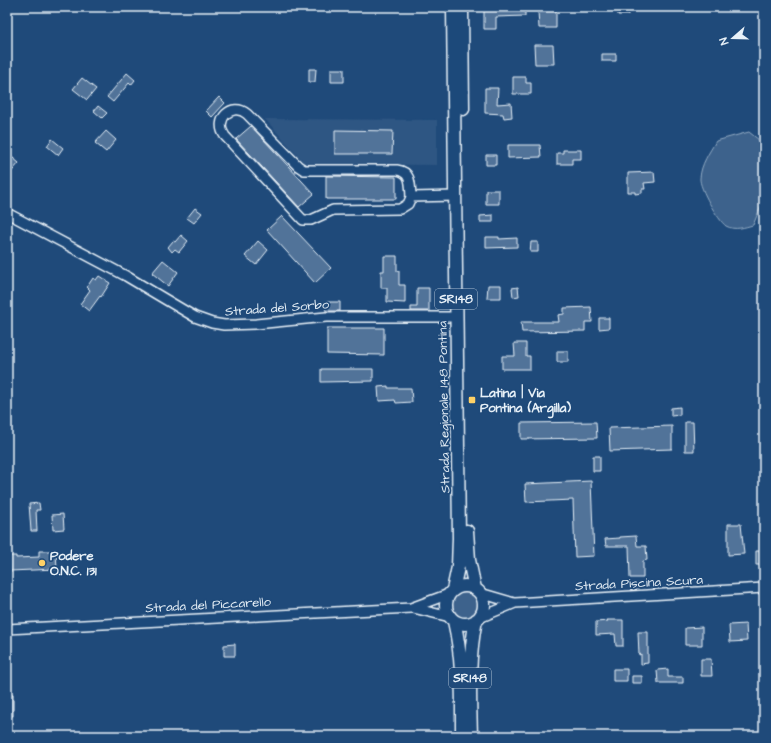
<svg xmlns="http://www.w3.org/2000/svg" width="771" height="743" font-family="'Architects Daughter',sans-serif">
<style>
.built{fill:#2e5683}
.green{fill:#3c628c;stroke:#92aac2}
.building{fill:#517399;stroke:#e8f1f8}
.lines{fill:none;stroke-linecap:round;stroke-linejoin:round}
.minor-casing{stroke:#e8f1f8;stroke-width:12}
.major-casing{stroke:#e8f1f8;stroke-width:15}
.minor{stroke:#1f4a7a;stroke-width:9}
.major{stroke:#1f4a7a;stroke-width:12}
.poi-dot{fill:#ffd166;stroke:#1f4a7a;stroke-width:1.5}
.labels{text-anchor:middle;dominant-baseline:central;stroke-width:3.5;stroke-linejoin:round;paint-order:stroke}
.shield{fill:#1f4a7a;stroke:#acbfd2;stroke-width:1}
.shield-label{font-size:12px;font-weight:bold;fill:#e8f1f8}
.street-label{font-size:13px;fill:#e8f1f8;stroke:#1f4a7a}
.poi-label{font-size:13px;font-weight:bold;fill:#e8f1f8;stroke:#1f4a7a;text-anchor:start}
</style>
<rect width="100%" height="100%" fill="#1f4a7a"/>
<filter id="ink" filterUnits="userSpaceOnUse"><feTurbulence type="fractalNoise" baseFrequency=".025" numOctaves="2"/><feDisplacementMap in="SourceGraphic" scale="8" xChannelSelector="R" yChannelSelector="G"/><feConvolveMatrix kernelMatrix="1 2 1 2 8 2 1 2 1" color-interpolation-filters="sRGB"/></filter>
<g filter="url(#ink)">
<path class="built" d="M265,119L437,120V165L305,164Z"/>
<path class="green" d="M749,132L759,140L764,150V199L753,225C745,227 735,231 726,226C718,220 699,188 700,178C701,164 709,153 716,141Z
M449 605a16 16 0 1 1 32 0a16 16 0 1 1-32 0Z"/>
<path class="building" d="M484,7H525V16L496,17V29H484Z
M549,7H556V28H539L538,11L549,10Z
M618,7H628V15H618Z
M534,45H553L554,64H535Z
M602,54H616V61H602Z
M309,69H316L315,82H309Z
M331,69H344V82H331Z
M127,73L135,80L131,85L129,83L113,102L107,97Z
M513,77H526V83H531V94H513Z
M82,78L96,89L87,100L73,89Z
M485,88H498L497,104L511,103L512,117L504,118L503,114L485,113Z
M219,97L225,103L212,117L206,111Z
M98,106L107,113L102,118L94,111Z
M251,126L314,194L299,207L236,139Z
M335,130L393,131L392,154H335Z
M106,131L116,140L106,152L95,143Z
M52,139L63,148L58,155L47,146Z
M508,145H540L541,157L508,158Z
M563,150H581V159H572V164H557V153H563Z
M7,153L19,163L7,177Z
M486,155H496V165H486Z
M654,172L655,182L644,183L645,189H642V193L635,194V192H628V173Z
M326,176L396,177V199H326Z
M486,190H499V204H486Z
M195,208L202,213L194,223L187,218Z
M493,215V222H480V216Z
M282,216L331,268L315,283L267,230Z
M181,235L188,241L179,252L175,249L172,252L168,247L173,241L175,242Z
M486,237H499V239L517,238V247L486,248Z
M258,241L268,250L256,265L245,256Z
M531,242H538V252H530Z
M384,256H397V271H399V285H405V303L387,302V288H381V271H384Z
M163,260L178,272L168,286L152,273Z
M99,276L110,283L101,297L100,296L89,311L80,304L90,290L87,287L93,278L96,280Z
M488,285H501V298H487Z
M518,287L519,296L513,297L512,288Z
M417,288H429V311H411V307H417Z
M327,302H340V311H326L325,306Z
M591,307L592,322H585V331L522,332L521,322H559L558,315L564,314V308Z
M599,318H609V328L599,329Z
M327,328H384V355L327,354Z
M514,343H526V356H530V369H502V356H515Z
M557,351H568V362H557Z
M321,369H373V381L321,382Z
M388,386V388H411L412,402L396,403L395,400L379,401L378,387Z
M680,407V415L671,416V408Z
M596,422L597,438L521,439V423Z
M685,422H693L694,451H685Z
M672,426V449L610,451L609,428Z
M593,456H600V471H593Z
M591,481L594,556L575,557L573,500L526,502L525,484Z
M39,503L40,510H36L37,531H31L29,504Z
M63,514L64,529L53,530L52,515Z
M728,524H741L744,554L728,555Z
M636,536L637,546H646L647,560L643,561V578H630L629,546H606L605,539L620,538V537Z
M39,551H56L57,569L10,571L9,556H16V558L39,557Z
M756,551H764V565H756Z
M607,620H623V646H616L615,634L596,635V622L608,621Z
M746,624L747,641L730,642L729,625Z
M702,627V645H685V628Z
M638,632H648V663L641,664V654L639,655Z
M235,644V656H224V645Z
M701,659H711L712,676H701Z
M613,669H627V681H613Z
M668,669V677H683V683H658L657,670Z
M632,676H642V683H632Z
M7,695H13V716H7Z"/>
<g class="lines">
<defs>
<path id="minor" d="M411,197C410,185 412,172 397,170H304L298,166L247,114C232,101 213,120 225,136L303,220H311L333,210L400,209L408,204L411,197L456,196
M7,213L126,276L195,317L212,323L224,325L256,324L326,317H456
M480,593L514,603
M413,608L450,617
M479,618L515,603L764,588
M7,629L411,608L449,594"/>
<path id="major" d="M462,7L463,109
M467,531L469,560L475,589
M446 605a19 19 0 1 1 38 0a19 19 0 1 1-38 0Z
M453,590L458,567L459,538L453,7
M454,621C463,659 462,697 462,736
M471,736C470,697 468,658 476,620"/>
</defs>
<use href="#minor" class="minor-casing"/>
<use href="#major" class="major-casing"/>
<use href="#minor" class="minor"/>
<use href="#major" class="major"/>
</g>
</g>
<g class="poi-dot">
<rect x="468" y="396" width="8" height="8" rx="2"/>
<circle cx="42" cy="563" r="4"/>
</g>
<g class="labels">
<g class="shield">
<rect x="435" y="289" width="42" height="20" rx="3"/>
<rect x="449" y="668" width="42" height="20" rx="3"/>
</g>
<g class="shield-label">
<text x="456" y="299">SR148</text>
<text x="470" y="678">SR148</text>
</g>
<g class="street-label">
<text transform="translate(277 308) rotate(-4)">Strada del Sorbo</text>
<text transform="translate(444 407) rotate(-91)">Strada Regionale 148 Pontina</text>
<text transform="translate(639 583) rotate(-3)">Strada Piscina Scura</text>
<text transform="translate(208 605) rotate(-3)">Strada del Piccarello</text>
</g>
<g class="poi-label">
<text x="480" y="393">Latina | Via<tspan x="480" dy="15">Pontina (Argilla)</tspan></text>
<text x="50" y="556">Podere<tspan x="50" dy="15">O.N.C. 131</tspan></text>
</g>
</g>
<rect width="771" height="743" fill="none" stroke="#1f4a7a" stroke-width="24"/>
<rect x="12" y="12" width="747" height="719" fill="none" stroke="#e8f1f8" stroke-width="1.5" filter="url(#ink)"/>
<g transform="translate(733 38) rotate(250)" stroke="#1f4a7a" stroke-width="3" paint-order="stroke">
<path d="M0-3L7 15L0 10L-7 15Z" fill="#e8f1f8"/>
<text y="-6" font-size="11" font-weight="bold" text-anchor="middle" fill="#e8f1f8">N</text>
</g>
</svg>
